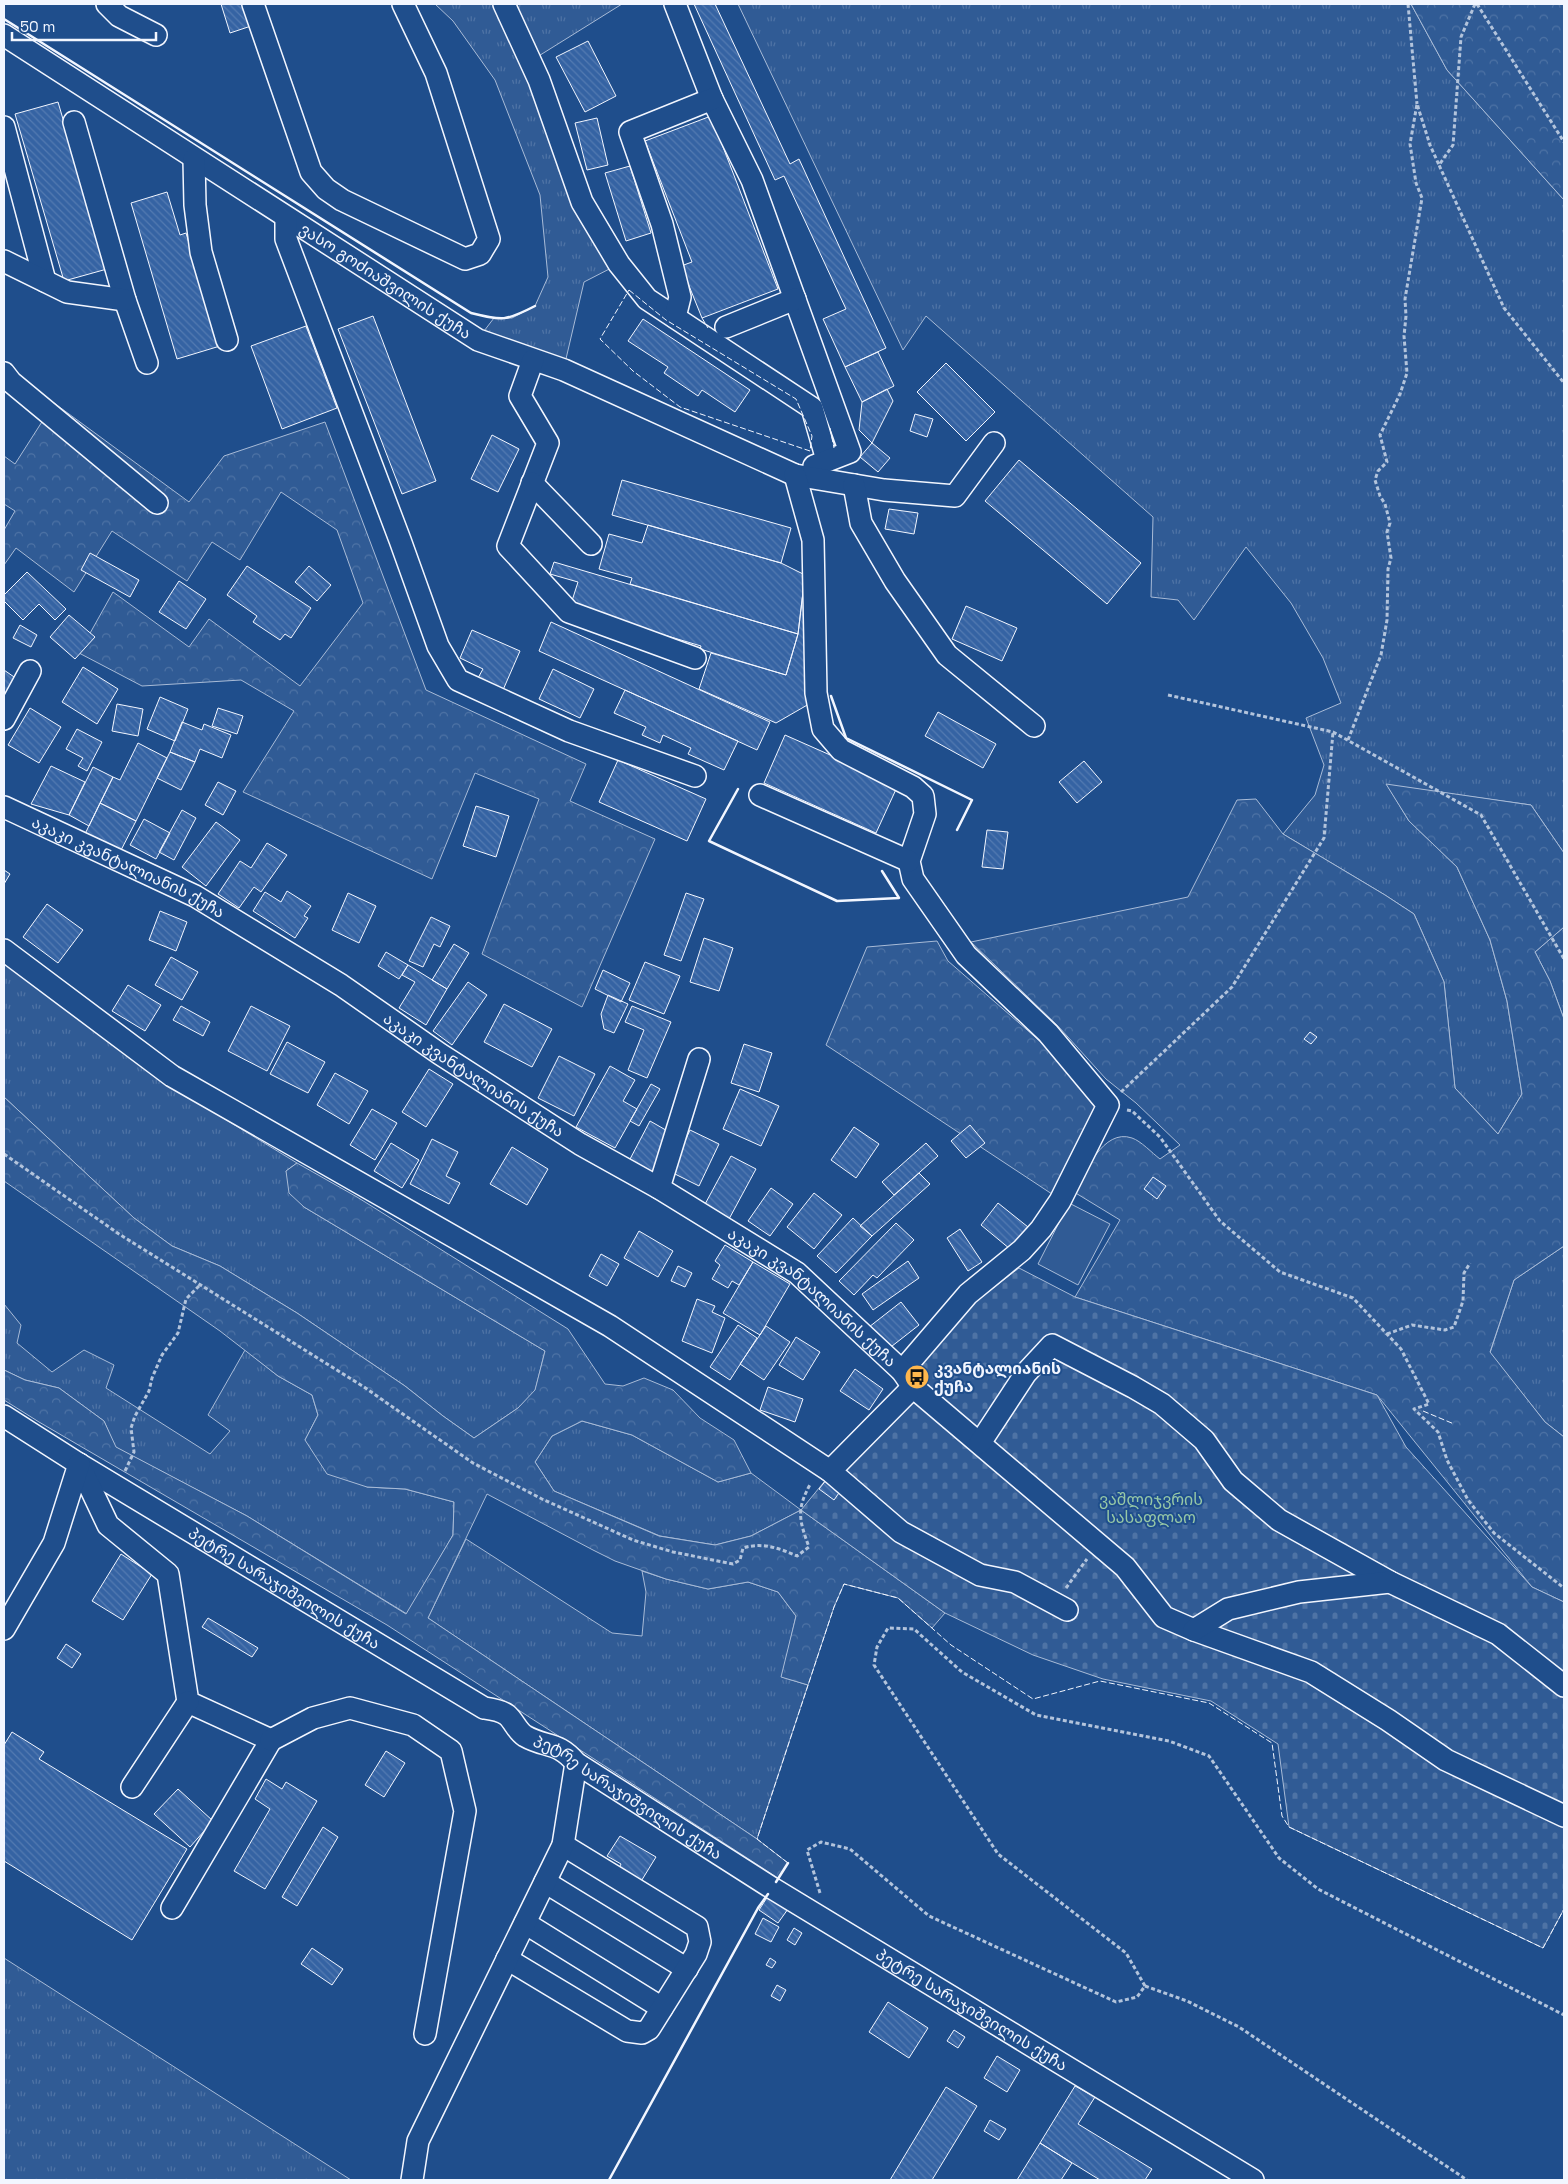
<svg xmlns="http://www.w3.org/2000/svg" width="1568" height="2184" font-family="'Space Grotesk','Noto Sans Georgian',sans-serif">
<style>
.grass{fill:url(#grass-tufts);stroke:#a8bbd7}
.forest{fill:url(#forest-crowns);stroke:#a8bbd7}
.cemetery{fill:url(#cemetery-stones);stroke:#a8bbd7}
.built{fill:#305b95;stroke:#a8bbd7}
.building{fill:url(#building-back-hatch);stroke:#f2f6ff}
.lines{fill:none;stroke-linecap:round;stroke-linejoin:round}
.minor-casing{stroke:#f2f6ff;stroke-width:24}
.path{stroke:#b3c4dc;stroke-width:3;stroke-dasharray:4 2.5;stroke-linecap:butt}
.minor{stroke:#1f4e8c;stroke-width:21}
.fence{stroke:#f2f6ff;stroke-width:1;stroke-dasharray:6 2.5;stroke-linecap:butt}
.wall{stroke:#f2f6ff;stroke-width:2.5}
.labels{text-anchor:middle;dominant-baseline:central;stroke-width:4;stroke-linejoin:round;paint-order:stroke}
.street-label{font-size:16px;fill:#f2f6ff;stroke:#1f4e8c}
.poi-label{font-size:16px;font-weight:bold;fill:#f2f6ff;stroke:#1f4e8c;text-anchor:start}
.park-label{font-size:16px;fill:#97c8a6;stroke:#1f4e8c}
</style>
<defs>
<pattern id="grass-tufts" width="24" height="20" patternUnits="userSpaceOnUse" patternTransform="scale(1.25)"><rect width="24" height="20" fill="#305b95"/><path d="M3 7l-1-3M5 7V3M7 7l1-3M15 17l-1-3M17 17v-4M19 17l1-3" fill="none" stroke="#4e73a5"/></pattern>
<pattern id="forest-crowns" width="20" height="18" patternUnits="userSpaceOnUse" patternTransform="scale(1.25)"><rect width="20" height="18" fill="#305b95"/><path d="M2 6a3 3 0 1 1 6 0M12 15a3 3 0 1 1 6 0" fill="none" stroke="#4e73a5"/></pattern>
<pattern id="cemetery-stones" width="16" height="16" patternUnits="userSpaceOnUse" patternTransform="scale(1.25)"><rect width="16" height="16" fill="#305b95"/><path d="M2 7V4a2 2 0 0 1 4 0v3zM10 15v-3a2 2 0 0 1 4 0v3z" fill="#4e73a5"/></pattern>
<pattern id="building-back-hatch" width="6" height="6" patternUnits="userSpaceOnUse" patternTransform="scale(1.25)"><rect width="6" height="6" fill="#3563a3"/><path d="M-1 5l2 2M0 0l6 6M5-1l2 2" fill="none" stroke="#537ab1"/></pattern>
</defs>
<rect width="100%" height="100%" fill="#1f4e8c"/>
<path class="grass" d="M435,4H622L529,62L619,264L584,282L565,363L484,331L494,318H512L535,306L548,277L540,195L495,80L453,21Z
M738,4H1411L1447,70L1564,200V853L1531,805L1387,785L1409,821L1457,867L1490,940L1507,1001L1522,1094L1498,1134L1455,1088L1444,982L1414,914L1385,895L1283,834L1315,795L1324,765L1306,718L1341,703L1323,658L1291,603L1246,547L1194,620L1178,600L1151,597L1153,517L926,316L903,350Z
M1564,927V1019L1550,981L1535,952Z
M4,960L156,1077L297,1163L286,1171L304,1207L545,1351L535,1391L518,1408L474,1438L443,1416L405,1386L297,1313L220,1266L172,1246L134,1218L4,1097Z
M1564,1246V1437L1545,1422L1490,1353L1514,1280Z
M4,1304L21,1325L17,1343L52,1372L84,1350L114,1365L106,1388L210,1454L230,1431L208,1415L245,1350L278,1376L312,1395L318,1415L305,1440L367,1487L405,1489L454,1502L453,1535L407,1614L247,1516L115,1447L104,1421L59,1388L25,1380L4,1370Z
M582,1421L632,1435L718,1482L751,1473L801,1510L751,1536L715,1545L660,1536L554,1491L535,1462L552,1436Z
M466,1539L612,1633L642,1636L646,1592L642,1571L666,1579L708,1589L748,1582L778,1592L796,1616L782,1677L808,1685L757,1839L428,1618Z
M4,1958L351,2180H4Z"/>
<path class="forest" d="M1411,4H1564V200L1447,70Z
M54,403L189,502L224,456L325,422L426,690L586,764L570,801L655,839L582,1007L482,954L539,799L475,773L432,879L243,792L294,711L241,680L142,686L79,653L113,592L189,647L209,619L300,686L363,603L337,530L281,492L240,560L212,542L187,581L112,531L74,592L16,548L4,565V530L15,511L4,504V456L15,464Z
M1386,784L1531,805L1564,853V927L1535,952L1550,981L1564,1019V1246L1514,1280L1490,1352L1545,1422L1564,1437V1602L1532,1587L1377,1395L1075,1297L1120,1220L1074,1192C1085,1173 1103,1128 1132,1138C1141,1141 1152,1153 1160,1159L1180,1145L1136,1103L1106,1079L1058,1026L971,942L1188,897L1237,800L1256,799L1283,834L1385,895L1414,914L1444,982L1455,1088L1498,1134L1522,1094L1507,1001L1490,940L1457,867L1409,821Z
M937,941L948,961L1042,1043L1096,1108L1055,1196L826,1045L867,947Z
M4,1097L134,1218L172,1246L220,1266L297,1313L405,1386L443,1416L474,1438L518,1408L535,1390L545,1351L304,1207L289,1193L286,1171L297,1163L357,1197L568,1329L605,1384L623,1386L644,1378L673,1390L700,1418L734,1440L751,1473L718,1482L632,1435L582,1421L552,1436L535,1462L554,1491L659,1536L715,1545L751,1536L801,1510L945,1613L932,1628L898,1598L844,1584L834,1607L808,1685L781,1677L796,1616L778,1592L748,1582L708,1589L666,1579L615,1561L593,1550L487,1494L428,1618L757,1839L788,1863L778,1878L387,1625L39,1422L4,1400V1370L25,1380L59,1388L104,1421L116,1447L247,1516L406,1614L453,1535L454,1502L405,1489L367,1487L327,1474L305,1440L318,1415L312,1395L278,1376L220,1331L4,1181Z"/>
<path class="cemetery" d="M1019,1268L1075,1297L1377,1395L1406,1447L1532,1587L1564,1602V1909L1543,1948L1289,1827L1278,1744L1211,1701L1103,1679L1033,1655L945,1613L801,1510L967,1308Z"/>
<path class="built" d="M1069,1203L1110,1224L1078,1285L1038,1264Z"/>
<path class="building" d="M221,4H251L257,24L230,33Z
M694,4H715L790,164L799,159L886,348L845,367L823,319L846,309L784,176L775,180Z
M588,41L616,96L585,112L556,57Z
M58,102L107,269L64,281L15,114Z
M711,116L778,289L702,318L681,266L692,262L645,141Z
M597,118L608,165L587,170L575,123Z
M630,166L651,233L626,241L605,173Z
M167,192L180,235L186,233L220,346L177,359L131,203Z
M373,316L436,481L402,494L338,329Z
M643,319L750,390L735,412L702,390L698,396L664,373L668,367L628,341Z
M306,326L337,408L282,429L251,346Z
M878,352L894,386L862,402L845,367Z
M946,363L995,412L966,441L917,392Z
M887,389L893,401L872,443L859,430L862,402Z
M915,414L933,419L927,437L910,431Z
M492,435L519,449L498,492L471,479Z
M872,443L890,458L878,472L860,457Z
M1019,460L1141,563L1107,604L985,501Z
M622,480L791,528L781,563L612,515Z
M889,509L918,513L914,534L885,529Z
M648,525L781,563L805,575L798,634L630,584L632,578L599,569L609,534L642,543Z
M90,553L139,580L130,597L81,570Z
M554,562L798,634L786,675L700,649L701,646L570,607L578,582L550,574Z
M247,566L311,608L291,638L285,634L280,640L253,622L257,616L227,595Z
M309,566L331,585L317,601L295,582Z
M27,572L66,609L55,620L39,604L23,620L4,601V595Z
M805,575L809,704L776,723L699,689L711,653L786,675L798,634Z
M179,581L206,599L186,629L159,612Z
M966,606L1017,628L1002,661L952,639Z
M69,615L95,637L75,659L50,637Z
M551,622L770,722L757,750L539,651Z
M20,625L37,635L31,647L13,638Z
M472,630L520,651L503,690L478,678L483,669L460,658Z
M83,667L118,689L97,724L62,702Z
M553,669L594,689L580,718L539,699Z
M4,670L17,679L4,700Z
M625,690L738,741L724,770L688,754L691,748L663,735L660,743L642,735L646,727L614,713Z
M160,697L188,709L175,741L147,729Z
M117,704L143,709L138,736L112,731Z
M30,708L61,727L39,763L8,745Z
M218,708L243,716L237,734L212,726Z
M938,712L996,744L983,768L925,736Z
M182,722L202,730L204,724L231,735L222,758L200,749L195,762L170,752Z
M77,729L102,742L87,771L78,766L83,758L66,749Z
M785,735L898,785L876,833L764,783Z
M138,743L167,758L136,821L100,803L113,777L120,780Z
M170,752L195,762L181,790L157,778Z
M618,760L706,799L687,841L599,802Z
M1084,761L1102,782L1077,803L1059,782Z
M51,766L85,782L69,815L31,804Z
M93,767L113,777L89,826L69,815Z
M218,782L236,791L223,815L205,805Z
M100,803L136,821L119,854L84,836Z
M476,806L509,816L496,857L463,846Z
M182,810L196,818L174,860L159,852Z
M144,819L170,833L156,859L130,845Z
M216,822L240,840L206,886L182,867Z
M987,830L1008,832L1003,869L982,867Z
M267,843L287,855L261,892L254,887L239,908L218,894L240,861L251,868Z
M4,870L10,874L4,884Z
M287,891L311,906L304,916L308,918L295,938L253,911L265,892L281,902Z
M348,893L376,906L359,943L332,930Z
M686,893L704,899L681,961L664,955Z
M47,904L83,930L58,963L23,937Z
M160,911L187,922L176,951L149,940Z
M431,917L450,926L440,947L434,944L423,967L409,961Z
M704,938L733,948L719,991L690,982Z
M454,944L469,953L447,989L432,980Z
M386,952L408,965L399,979L378,966Z
M171,957L198,972L182,1000L155,985Z
M645,962L680,976L664,1014L629,1000Z
M408,965L447,989L426,1025L399,1008L415,982L402,975Z
M603,970L630,983L621,1002L595,989Z
M468,982L487,995L452,1045L433,1031Z
M128,985L161,1005L145,1031L112,1011Z
M608,995L628,1004L614,1033L604,1029L601,1014Z
M504,1004L552,1029L532,1067L484,1042Z
M181,1006L210,1022L203,1036L173,1020Z
M251,1006L290,1026L267,1071L228,1051Z
M632,1006L671,1022L647,1078L628,1070L644,1030L625,1022Z
M1310,1032L1317,1037L1311,1044L1304,1039Z
M287,1042L325,1062L308,1093L270,1074Z
M744,1044L772,1053L759,1092L731,1083Z
M559,1056L595,1074L574,1116L538,1098Z
M610,1066L635,1080L623,1101L637,1109L615,1148L576,1127Z
M429,1069L453,1084L426,1127L402,1112Z
M335,1073L368,1091L349,1124L317,1105Z
M651,1084L660,1089L639,1126L630,1121Z
M740,1089L779,1106L761,1146L723,1129Z
M372,1109L397,1123L375,1160L350,1145Z
M650,1121L671,1133L654,1174L629,1161Z
M970,1125L985,1143L966,1158L951,1141Z
M854,1127L879,1144L856,1178L831,1160Z
M690,1130L719,1144L699,1186L671,1172Z
M432,1139L458,1152L446,1176L460,1183L449,1204L410,1184Z
M391,1143L419,1160L402,1188L374,1171Z
M926,1143L938,1156L894,1195L882,1182Z
M512,1147L548,1169L527,1205L490,1184Z
M731,1156L756,1169L729,1219L704,1206Z
M919,1173L930,1184L872,1236L860,1226Z
M1153,1177L1166,1186L1157,1199L1144,1189Z
M771,1188L793,1204L770,1236L748,1221Z
M814,1193L842,1215L814,1249L787,1227Z
M998,1203L1028,1227L1010,1249L981,1225Z
M853,1218L872,1236L836,1273L817,1256Z
M896,1223L914,1240L877,1278L873,1275L854,1295L839,1281Z
M960,1229L982,1262L968,1271L947,1238Z
M639,1231L673,1251L658,1277L624,1258Z
M725,1245L753,1262L739,1285L732,1281L728,1288L712,1279L720,1265L715,1261Z
M601,1254L619,1264L607,1286L589,1276Z
M908,1261L919,1278L873,1310L862,1294Z
M753,1262L790,1284L760,1335L723,1313Z
M678,1266L692,1273L685,1287L671,1281Z
M697,1299L715,1306L712,1312L725,1318L712,1353L682,1341Z
M901,1302L919,1325L887,1350L869,1327Z
M738,1325L757,1338L730,1380L710,1367Z
M766,1326L790,1342L764,1380L740,1364Z
M796,1337L820,1352L803,1380L779,1365Z
M855,1369L883,1389L869,1410L840,1391Z
M768,1387L803,1399L795,1422L760,1410Z
M827,1479L841,1490L834,1500L819,1489Z
M121,1554L152,1574L123,1620L92,1601Z
M208,1618L258,1648L252,1657L202,1627Z
M66,1644L81,1654L72,1668L57,1658Z
M12,1732L44,1752L39,1759L187,1849L132,1940L4,1861V1745Z
M386,1751L405,1763L384,1797L365,1785Z
M266,1779L282,1789L286,1782L317,1801L265,1889L234,1871L270,1809L255,1799Z
M178,1789L213,1821L190,1847L154,1814Z
M323,1827L338,1837L297,1906L282,1897Z
M620,1836L656,1857L640,1883L618,1870L621,1864L607,1856Z
M768,1896L788,1909L778,1923L759,1910Z
M763,1918L779,1927L771,1942L755,1934Z
M794,1928L802,1933L795,1945L787,1940Z
M312,1948L343,1969L332,1985L301,1964Z
M770,1958L776,1962L772,1968L766,1965Z
M777,1985L786,1990L780,2001L771,1996Z
M888,2002L928,2028L909,2058L869,2032Z
M954,2030L965,2037L958,2048L947,2041Z
M997,2056L1020,2070L1007,2092L984,2078Z
M1075,2086L1095,2097L1078,2124L1152,2169L1145,2180H1100L1040,2143Z
M946,2087L977,2106L932,2180H890Z
M990,2120L1006,2129L999,2140L984,2131Z
M1040,2143L1072,2163L1061,2180H1017Z"/>
<g class="lines">
<defs>
<g id="minor">
<path d="M107,4L119,16L156,35"/>
<path d="M253,4L311,172L326,189L342,200L465,259L480,254L489,239L436,73L403,4"/>
<path d="M504,4L539,80L582,202L619,264L647,299L812,408L827,460"/>
<path d="M675,4L712,99L752,180L850,452L814,466"/>
<path id="s1" d="M4,35L478,340L564,370L795,475L884,490L955,496L994,443"/>
<path d="M74,122L125,300L147,363"/>
<path d="M4,127L45,281"/>
<path d="M194,159L195,205L201,252L227,340"/>
<path d="M286,218V239L400,540L438,646L458,680L569,731L695,776"/>
<path d="M4,261L67,292L125,300"/>
<path d="M675,317L680,297L662,224L630,132L712,99"/>
<path d="M726,327L795,299"/>
<path d="M533,360L520,396L548,443L508,546L569,612L695,658"/>
<path d="M4,373L11,382L157,503"/>
<path d="M795,475L813,540L816,693L823,729L841,750L913,787L923,796L925,814L909,861L913,879L966,955L1048,1033L1108,1105L1060,1201L1041,1229L1022,1250L968,1294L902,1371"/>
<path d="M532,483L591,544"/>
<path d="M854,485L861,523L895,581L947,655L1034,726"/>
<path d="M4,719L30,671"/>
<path d="M760,795L909,861"/>
<path id="s2" d="M4,807L195,896L341,985L440,1054L580,1144L659,1188L797,1273L902,1371L913,1387L1125,1567L1164,1617L1194,1630L1311,1672L1388,1720L1446,1760L1564,1816"/>
<path d="M4,950L172,1076L610,1326L830,1471L901,1532L980,1575L1015,1582L1067,1610"/>
<path d="M659,1188L699,1059"/>
<path id="s3" d="M4,1416L79,1464L484,1708C491,1709 500,1710 507,1715C514,1721 517,1731 525,1736C546,1748 558,1741 576,1763L772,1888L1253,2180"/>
<path d="M980,1443L1026,1373L1052,1345L1133,1387L1162,1404L1204,1440L1233,1481L1279,1520L1390,1582L1498,1634L1564,1686"/>
<path d="M79,1464L108,1525L168,1574L188,1702L271,1740L172,1908"/>
<path d="M830,1471L913,1387"/>
<path d="M4,1629L54,1543L79,1464"/>
<path d="M1194,1630L1228,1609L1299,1592L1390,1582"/>
<path d="M271,1740L313,1718L350,1708L413,1725L451,1751L465,1811L425,2034"/>
<path d="M132,1787L188,1702"/>
<path d="M545,1882L687,1969"/>
<path d="M525,1923L662,2008"/>
<path d="M507,1959L627,2031L642,2033L649,2029L696,1954L700,1942L697,1927L563,1845"/>
<path d="M412,2180L418,2141L563,1845L576,1763"/>
</g>
</defs>
<use href="#minor" class="minor-casing"/>
<path class="path" d="M1408,4L1417,104
M1475,4L1461,37L1453,145L1439,165L1504,308L1564,383
M1477,4L1564,142
M1168,695L1333,732L1481,815L1564,959
M1348,740L1381,655L1387,620L1388,569L1391,558L1387,532L1390,523L1385,504L1380,496L1375,480L1378,471L1387,462L1380,435L1400,394L1407,373L1404,336L1406,316L1405,299L1422,198L1416,183L1410,144L1417,104L1430,145L1439,165
M1121,1092L1232,987L1324,838L1333,732
M1127,1110L1132,1111L1160,1137L1220,1221L1280,1272L1353,1298L1401,1349L1429,1404L1414,1409L1438,1432L1447,1460L1468,1500L1494,1533L1564,1588
M4,1154L119,1234L364,1387L473,1463L542,1499L633,1540L673,1552L733,1564L740,1560L743,1548C762,1542 779,1548 797,1556L809,1547C799,1520 796,1509 811,1483
M1387,1334L1412,1325L1445,1330L1454,1327L1463,1301L1464,1273L1470,1263
M125,1471L134,1452L131,1428L135,1416L149,1391L152,1378L162,1355L178,1333L186,1299L201,1284
M1066,1588L1087,1559
M820,1893L807,1850L821,1842L850,1849L929,1916L1116,2002L1137,1997L1145,1986L1126,1953L998,1854L874,1665L877,1647L888,1628L914,1629L962,1672L1036,1715L1169,1741L1209,1756L1279,1858L1318,1889L1564,2015
M1145,1986L1187,2001L1239,2027L1467,2180"/>
<use href="#minor" class="minor"/>
<path class="fence" d="M629,290L666,320L796,399L812,436L810,451L680,407L633,371L600,339Z
M702,318L708,328
M830,428L834,448
M1423,1411L1454,1424
M788,1863L757,1839L834,1607L844,1584L898,1598L951,1645L1033,1699L1100,1681L1209,1703L1272,1743L1282,1816L1289,1827L1543,1948L1564,1909"/>
<path class="wall" d="M4,19L471,313C503,321 506,321 535,306
M831,696L846,738L972,800L957,830
M738,789L709,841L837,901L899,898L882,871
M776,1882L788,1863
M609,2180L758,1908L768,1894"/>
</g>
<defs>
<symbol id="bus-disc" viewBox="-11 -11 22 22"><circle r="9.5" fill="#ffb74d" stroke="#1f4e8c"/><path d="M-5-6H5V4H4V6H2V4H-2V6H-4V4H-5ZM-3.5-4V0h7V-4ZM-3.5 1.2v1.5H-2V1.2ZM2 1.2v1.5H3.5V1.2Z" fill="#111"/></symbol>
</defs>
<g fill-rule="evenodd">
<use href="#bus-disc" x="903" y="1363" width="28" height="28"/>
</g>
<g class="labels">
<g class="street-label">
<text stroke="none"><textPath href="#s1" startOffset="454">ვასო გოძიაშვილის ქუჩა</textPath></text>
<text stroke="none"><textPath href="#s2" startOffset="138">აკაკი კვანტალიანის ქუჩა</textPath></text>
<text stroke="none"><textPath href="#s2" startOffset="542">აკაკი კვანტალიანის ქუჩა</textPath></text>
<text stroke="none"><textPath href="#s2" startOffset="948">აკაკი კვანტალიანის ქუჩა</textPath></text>
<text stroke="none"><textPath href="#s3" startOffset="329">პეტრე სარაჯიშვილის ქუჩა</textPath></text>
<text stroke="none"><textPath href="#s3" startOffset="734">პეტრე სარაჯიშვილის ქუჩა</textPath></text>
<text stroke="none"><textPath href="#s3" startOffset="1139">პეტრე სარაჯიშვილის ქუჩა</textPath></text>
</g>
<g class="poi-label">
<text x="934" y="1368">კვანტალიანის<tspan x="934" dy="18">ქუჩა</tspan></text>
</g>
<g class="park-label">
<text x="1151" y="1499">ვაშლიჯვრის<tspan x="1151" dy="18">სასაფლაო</tspan></text>
</g>
</g>
<rect width="1568" height="2184" fill="none" stroke="#f2f6ff" stroke-width="10"/>
<path d="M12 32v8h144v-8" fill="none" stroke="#f2f6ff" stroke-width="2.5"/>
<text x="20" y="32" font-size="15" fill="#f2f6ff" stroke="#1f4e8c" stroke-width="4" paint-order="stroke">50 m</text>
</svg>
